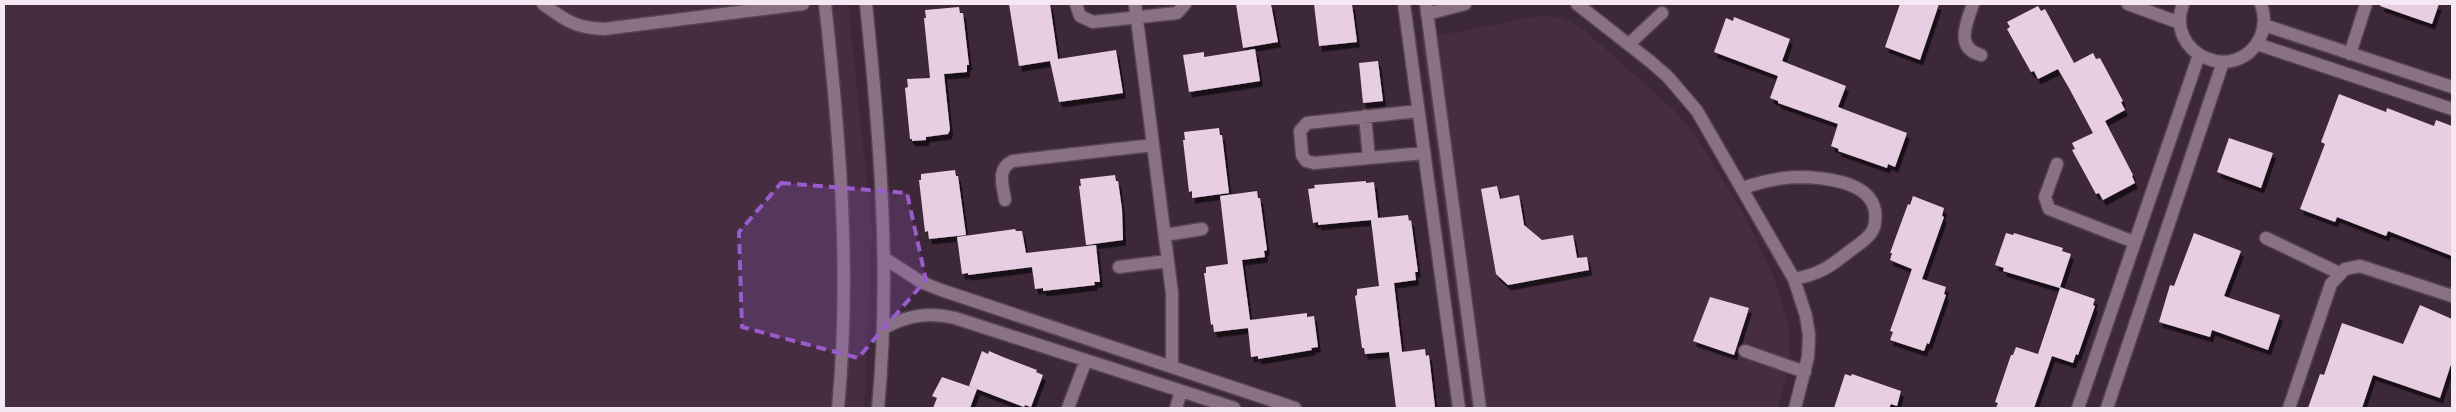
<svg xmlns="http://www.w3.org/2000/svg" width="2456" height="412" font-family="Figtree,sans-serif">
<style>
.built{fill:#472d42}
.building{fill:#e8cee3;filter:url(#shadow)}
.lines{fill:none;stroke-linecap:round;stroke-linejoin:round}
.minor-casing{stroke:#564453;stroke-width:15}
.minor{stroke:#8a7285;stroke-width:12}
.marked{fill:#9a5bcc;fill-opacity:0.2;stroke:#9a5bcc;stroke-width:4;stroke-dasharray:10 6;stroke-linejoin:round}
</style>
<defs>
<filter id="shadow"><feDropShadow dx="3" dy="5.5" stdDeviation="0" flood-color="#0009"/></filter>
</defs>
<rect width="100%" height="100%" fill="#3c2838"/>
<path class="built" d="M4,4H848L872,231L864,408H4Z
M1543,15L1563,18L1583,29L1674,110L1694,133L1746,218L1776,282L1790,333L1789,367L1778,408H1471L1421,39Z"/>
<path class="building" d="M1009,4H1050L1058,59L1116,50L1123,93L1059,102L1050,61L1019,66Z
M1236,4H1271L1278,42L1243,48Z
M1314,4H1352L1357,42L1319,46Z
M1900,4H1939L1920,60L1885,47Z
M2381,4H2439L2432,24L2380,6Z
M2038,6L2041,11L2045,9L2074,63L2093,53L2096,59L2100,58L2123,101L2121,102L2125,110L2105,121L2133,175L2132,176L2135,183L2103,200L2099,193L2096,194L2072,150L2075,149L2072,143L2093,133L2069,88L2058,69L2038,79L2034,71L2031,72L2007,29L2010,27L2007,22Z
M959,7L960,13H963L969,65H967V72L944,74L950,130L948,134L926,137V140L912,141V139H910L905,88L908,87L907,79L930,78L924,18H926L925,10Z
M1734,17L1790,39L1782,61L1846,86L1838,107L1907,133L1895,167L1888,164L1887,168L1838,151L1839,149L1831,146L1838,124L1778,103V101L1770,98L1778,76L1714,52L1726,18L1733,21Z
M1255,49L1260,81L1189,92L1183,55L1204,52V57Z
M1378,61L1383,101L1363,103L1359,63Z
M2339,94L2386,112L2387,108L2434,126L2436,120L2452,126V256L2388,231L2386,236L2337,217L2335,222L2300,209L2325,144L2321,142Z
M1219,128L1220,135H1222L1229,193L1192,198V191L1189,192L1183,140H1185L1184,132Z
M2229,138L2273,153L2261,188L2217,172Z
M955,170L956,176H958L966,235L929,239L928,231L925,232L919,180H921V174Z
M1115,175L1116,181H1118L1122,209L1123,240L1086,245L1079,186H1081L1080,179Z
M1366,181V183L1374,182L1378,218L1408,215L1409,221L1411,220L1418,272H1415L1416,280L1394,283L1402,352L1425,349L1426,356L1429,355L1435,407L1433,408H1396L1389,352L1365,354L1364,348H1362L1355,296L1357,295V289L1379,286L1371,220L1318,225V222L1313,223L1308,189L1315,188L1314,185Z
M1497,186L1500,199L1519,195L1524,225L1542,240L1573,235L1577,258L1587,257L1589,270L1508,285L1496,274L1481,189Z
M1257,191L1258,198H1260L1267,250L1264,251L1265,257L1242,260L1250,320L1307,313V317L1314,316L1318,347L1311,348L1312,350L1258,359V356L1251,357L1248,328L1214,332L1213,324L1211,325L1204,273H1206V267L1228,264L1220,196Z
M1913,196L1944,208L1942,216L1944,217L1922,279L1946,287L1944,294L1946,295L1929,344L1927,343L1924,351L1890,340L1893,332L1890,331L1912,269L1890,260L1892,253H1890L1908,204L1910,205Z
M1015,229L1016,231H1022L1026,253L1096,245L1100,282H1094L1095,285L1043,291V288L1035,289L1032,267L968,275V273L962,274L957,237Z
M2006,233L2013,235L2014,233L2063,248L2062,251L2071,254L2060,287L2095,299L2093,305L2095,306L2078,355L2076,354L2073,363L2052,356L2034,408H1996L1998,403L1995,402L2011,355H2013L2016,347L2038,354L2060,288L2003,271L2004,268L1995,265Z
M2194,233L2241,251L2224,296L2280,315L2268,350L2212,330L2210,337L2159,322L2170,285L2174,286Z
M1710,297L1749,308L1734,355L1693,341Z
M2420,305L2452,319V361L2440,398L2373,375L2362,408H2308L2320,374L2324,375L2342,323L2403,344Z
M982,351L988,354L989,351L1003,357L1037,370L1036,372L1043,375L1031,407L1025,405L1024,407L969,386Z
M1845,374L1851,376L1852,374L1901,391L1897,406L1891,404L1889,408H1834Z
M942,377L977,389L970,408H933L937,398L932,396Z"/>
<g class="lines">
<defs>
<path id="minor" d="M543,4C565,20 575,28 604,29L803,4
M825,4C840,138 851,273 838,408
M866,4C880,138 891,273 878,408
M1076,4L1080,16L1093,22L1177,13L1185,4
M1135,4L1172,293V367
M1404,4L1459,408
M1426,4L1480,408
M1577,4L1651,62L1668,77L1697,111L1794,279L1806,316L1809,335L1808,357L1795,408
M1973,4C1967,22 1954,48 1981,55
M2128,4L2180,23
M2183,4C2164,54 2236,86 2260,38C2265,27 2265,15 2261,4
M1427,14L1465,4
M2264,25L2452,87
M1629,44L1662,13
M2257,44L2452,109
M2350,54L2366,4
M1418,111L1307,123L1300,131L1302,155L1306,161L1314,163L1424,153
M1365,116L1369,158
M2057,164L2045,197L2049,209L2134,242
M1743,188C1760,182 1777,178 1796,177C1820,177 1870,180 1875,211C1876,219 1876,226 1871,233C1866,240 1858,245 1851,250C1830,267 1820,274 1794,279
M1005,200C1003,186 996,168 1013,161L1153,145
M1165,235L1202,229
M2266,238L2339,273
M884,258L921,282L941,290L1295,408
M1119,267L1168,261
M884,328C908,315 929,312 955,318L1234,408
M1745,351L1805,372
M1068,408L1086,360
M1176,408L1181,391
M2078,408L2199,55
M2107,408L2223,62
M2289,408L2331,284L2345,269L2360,266L2452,296"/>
</defs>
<use href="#minor" class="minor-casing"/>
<use href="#minor" class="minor"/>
</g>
<path class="marked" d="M781,183L907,193L926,280L858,358L742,327L739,232Z"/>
<rect width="2456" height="412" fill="none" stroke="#f6e8f3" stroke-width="10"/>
</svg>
